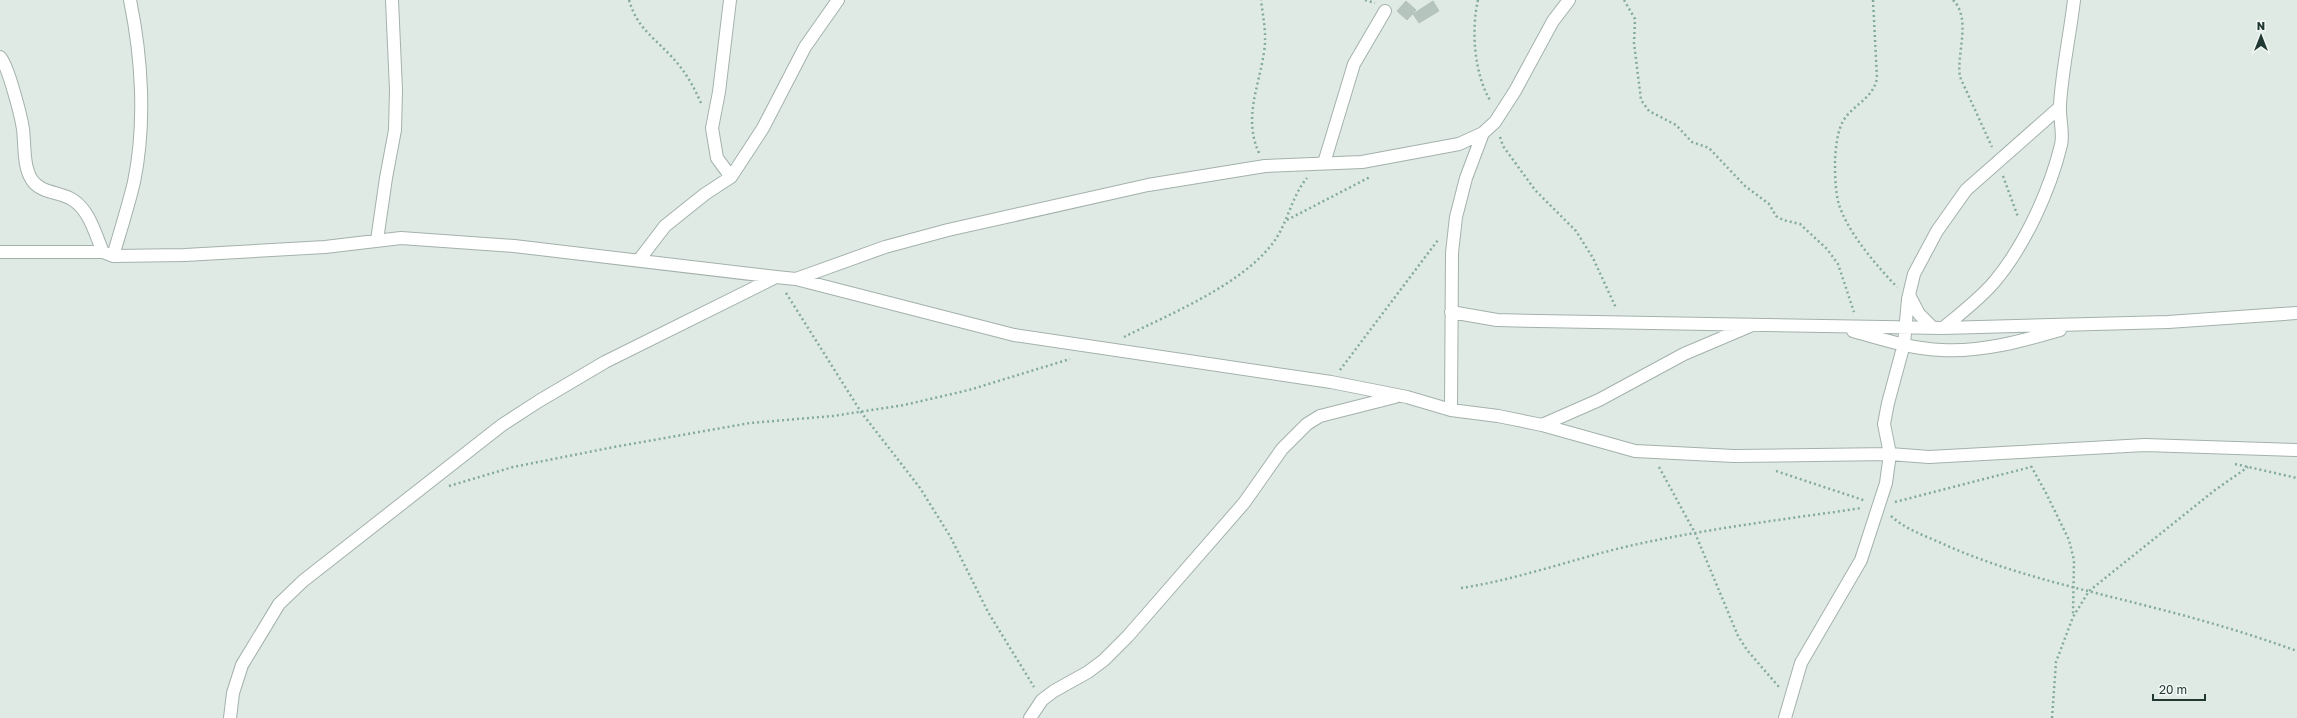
<svg xmlns="http://www.w3.org/2000/svg" width="2297" height="718" font-family="'Golos Text',sans-serif">
<style>
.building{fill:#b6c4be;stroke:#b3c2bc}
.lines{fill:none;stroke-linecap:round;stroke-linejoin:round}
.minor-casing{stroke:#a3b1ac;stroke-width:14}
.path{stroke:#83aa9f;stroke-width:2.5;stroke-dasharray:2 3;stroke-linecap:butt}
.minor{stroke:#fff;stroke-width:12}
</style>
<rect width="100%" height="100%" fill="#e0eae5"/>
<path class="building" d="M1406,1L1416,10L1407,20L1397,11Z
M1433,1L1439,11L1419,23L1413,14Z"/>
<g class="lines">
<defs>
<path id="minor" d="M730,0L719,92L712,128L717,158L731,177
M0,57C8,65 21,116 23,129C25,145 23,167 32,180C40,193 61,192 73,200C90,211 95,234 103,252
M1324,163L1354,64L1385,11
M377,240L386,178L395,130L396,90L392,0
M0,252H103L113,256L185,255L325,247L401,238L514,246L776,277L796,279L1014,335L1331,382L1407,397L1451,410L1498,416L1542,425L1635,451L1734,456L1890,454L1929,457L2145,445L2297,450
M113,256C120,232 128,207 134,182C146,124 142,58 130,0
M639,260L665,226L705,194L731,177L763,128L805,47L838,0
M796,279L885,247L948,230L1148,185L1265,166L1362,162L1459,144L1483,133L1495,122L1515,91L1553,21L1569,0
M1909,295L1919,314L1933,328
M1451,312L1497,320L1538,321L1943,328L2168,322L2297,313
M1943,328C1961,313 1980,299 1995,281C2025,245 2050,190 2061,145C2064,133 2059,118 2060,105C2062,70 2070,35 2074,0
M1853,331C1881,339 1912,349 1942,350C1983,352 2022,341 2060,330
M1451,410L1452,253L1456,217L1466,178L1483,133
M1542,425L1599,400L1684,354L1750,326
M230,718L233,693L242,665L279,604L303,581L502,425L539,401L605,362L776,277
M1030,718L1042,700L1054,691L1088,672L1104,660L1128,636L1244,503L1282,449L1307,424L1320,416L1395,397
M1785,718L1801,663L1861,560L1886,483L1890,454L1884,424L1888,403L1904,344L1908,299L1914,274L1937,231L1966,190L2060,107"/>
</defs>
<use href="#minor" class="minor-casing"/>
<path class="path" d="M629,0C637,27 651,35 669,54C684,69 693,85 701,103
M1365,0L1375,3
M1478,0C1471,31 1474,74 1491,102
M1624,0L1635,19L1634,43L1641,100L1649,111L1676,125L1692,142L1709,148L1745,186L1769,204L1776,216L1783,220L1800,224L1827,249L1838,264L1854,312
M1873,0L1877,78C1873,100 1852,104 1842,123C1837,134 1836,147 1835,159C1835,173 1835,187 1838,201C1846,231 1876,265 1897,287
M1953,0C1972,19 1956,54 1960,77L1992,147
M1500,137L1503,146L1535,190L1576,231L1593,258L1616,308
M1259,153C1243,118 1259,87 1264,52C1267,33 1263,18 1261,0
M2003,176L2018,217
M1287,220L1370,177
M786,293L861,412L920,488L950,536L988,612L1034,687
M1124,337C1172,313 1241,285 1273,243C1288,223 1291,197 1307,178
M1340,370L1438,240
M2235,464L2297,478
M2031,466L2046,493L2069,540L2074,560L2073,615
M1659,467L1695,533L1738,636L1747,650L1779,687
M1776,471L1866,501
M449,486L513,467L614,447L750,423L833,416L904,405L969,390L1070,359
M1895,502L2031,467
M1891,516C1905,529 1923,535 1941,543C2009,574 2082,589 2155,608C2203,620 2250,634 2297,651
M1461,588C1521,579 1578,557 1638,544C1712,528 1787,519 1862,508
M2052,718L2056,662L2073,617L2089,591L2215,490L2248,467"/>
<use href="#minor" class="minor"/>
</g>
<g transform="translate(2261 36)" stroke="#f0f6f3" stroke-width="3" paint-order="stroke">
<path d="M0-3L7 15L0 10L-7 15Z" fill="#223833"/>
<text y="-6" font-size="11" font-weight="bold" text-anchor="middle" fill="#223833">N</text>
</g>
<path d="M2153 694v6h52v-6" fill="none" stroke="#223833" stroke-width="2"/>
<text x="2159" y="694" font-size="12" fill="#223833" stroke="#f0f6f3" stroke-width="3" paint-order="stroke">20 m</text>
</svg>
